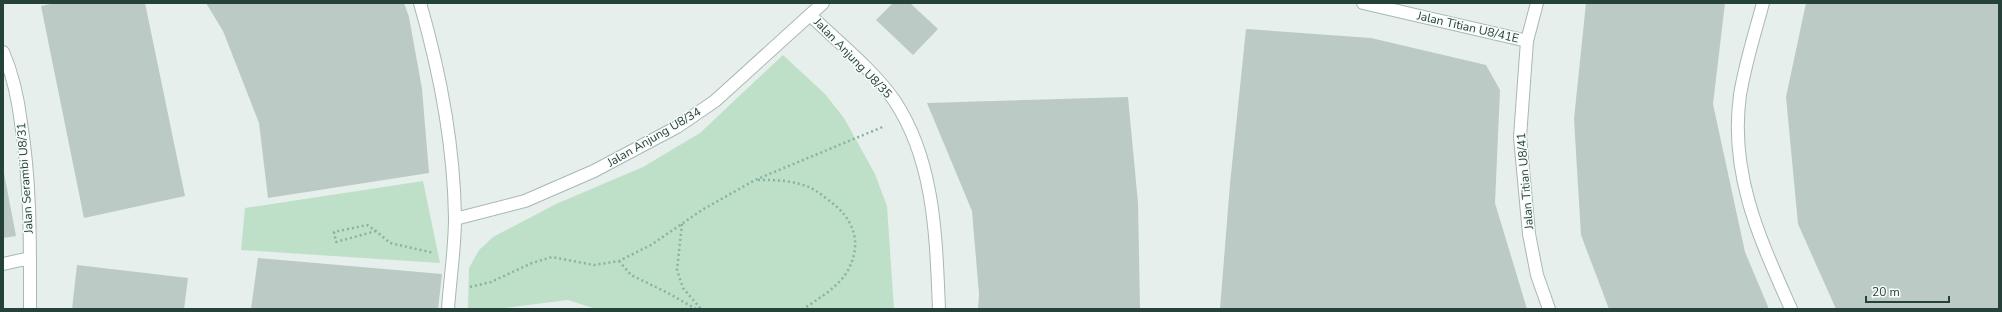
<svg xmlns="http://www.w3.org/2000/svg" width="2002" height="312" font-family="'Nunito Sans',sans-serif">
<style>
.green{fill:#bfe0c8}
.building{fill:#bbcac4}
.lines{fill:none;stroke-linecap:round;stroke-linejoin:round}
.street-casing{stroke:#a8b8b2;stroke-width:14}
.path{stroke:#86b3a5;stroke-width:2.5;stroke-dasharray:2 3;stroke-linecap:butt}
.street{stroke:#fff;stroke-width:12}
.labels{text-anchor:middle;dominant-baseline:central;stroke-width:3;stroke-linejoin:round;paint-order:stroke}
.street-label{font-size:12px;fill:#24423a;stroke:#f7fbf9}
</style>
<rect width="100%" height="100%" fill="#e6efeb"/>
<path class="green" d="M783,55L825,94L844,118L875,174L887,206L894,309H596L568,300L496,309H468L469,268L479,250L493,237L556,204L643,167L700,133Z
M423,181L440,263L241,250L245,208Z"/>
<path class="building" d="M55,3H145L185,196L84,218L41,6Z
M206,3H404L409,17L422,89L429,173L268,198L259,123L223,31Z
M893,3H910L938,29L913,55L876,20Z
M1586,3H1725L1713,104L1745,252L1769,309H1609L1581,235L1574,119Z
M1806,3H1999V309H1836L1798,224L1786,97Z
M1246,29L1371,38L1486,65L1500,90L1495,203L1527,309H1220L1230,184Z
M1128,97L1138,203L1140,309H978L979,294L972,211L927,103Z
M3,168L16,236L3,238Z
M258,258L442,274L438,309H251Z
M77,265L188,278L184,309H72Z"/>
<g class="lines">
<defs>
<path id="street" d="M420,3C440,72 454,146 455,218C455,248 450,279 448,309
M1363,3L1527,41
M1537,3L1527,41L1520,137L1529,234L1537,275L1549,309
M1763,3C1755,33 1745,64 1740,95C1729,174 1760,239 1791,309
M811,16C837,41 874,71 894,100C935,161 936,238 939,309
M3,52C13,75 18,98 21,123C31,184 30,247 30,309
M455,219L525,201L594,171L677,127L715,101L823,3
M3,264L30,258"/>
</defs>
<use href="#street" class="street-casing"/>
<path class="path" d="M758,180C773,180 788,180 803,185C812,187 819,193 827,199C853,217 864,242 847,272C837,288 818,299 803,309
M682,224L677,270L683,288L701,309
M376,231L336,242L334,232L367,225L376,231L390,243L434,253
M619,261L631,275L668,293L696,309
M470,287L491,282L532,263L552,257L594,265L619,261L651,245L702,210L755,180L885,126"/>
<use href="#street" class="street"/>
</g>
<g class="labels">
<g class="street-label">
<text transform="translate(1468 27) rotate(13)">Jalan Titian U8/41E</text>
<text transform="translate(853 58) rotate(46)">Jalan Anjung U8/35</text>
<text transform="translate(654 137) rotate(-30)">Jalan Anjung U8/34</text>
<text transform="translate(25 178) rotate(-94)">Jalan Serambi U8/31</text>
<text transform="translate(1525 181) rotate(-95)">Jalan Titian U8/41</text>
</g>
</g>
<rect width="2002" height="312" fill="none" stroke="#24423a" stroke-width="8"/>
<path d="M1866 296v6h83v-6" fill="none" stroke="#24423a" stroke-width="2"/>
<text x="1872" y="296" font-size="12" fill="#24423a" stroke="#f7fbf9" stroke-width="3" paint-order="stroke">20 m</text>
</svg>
